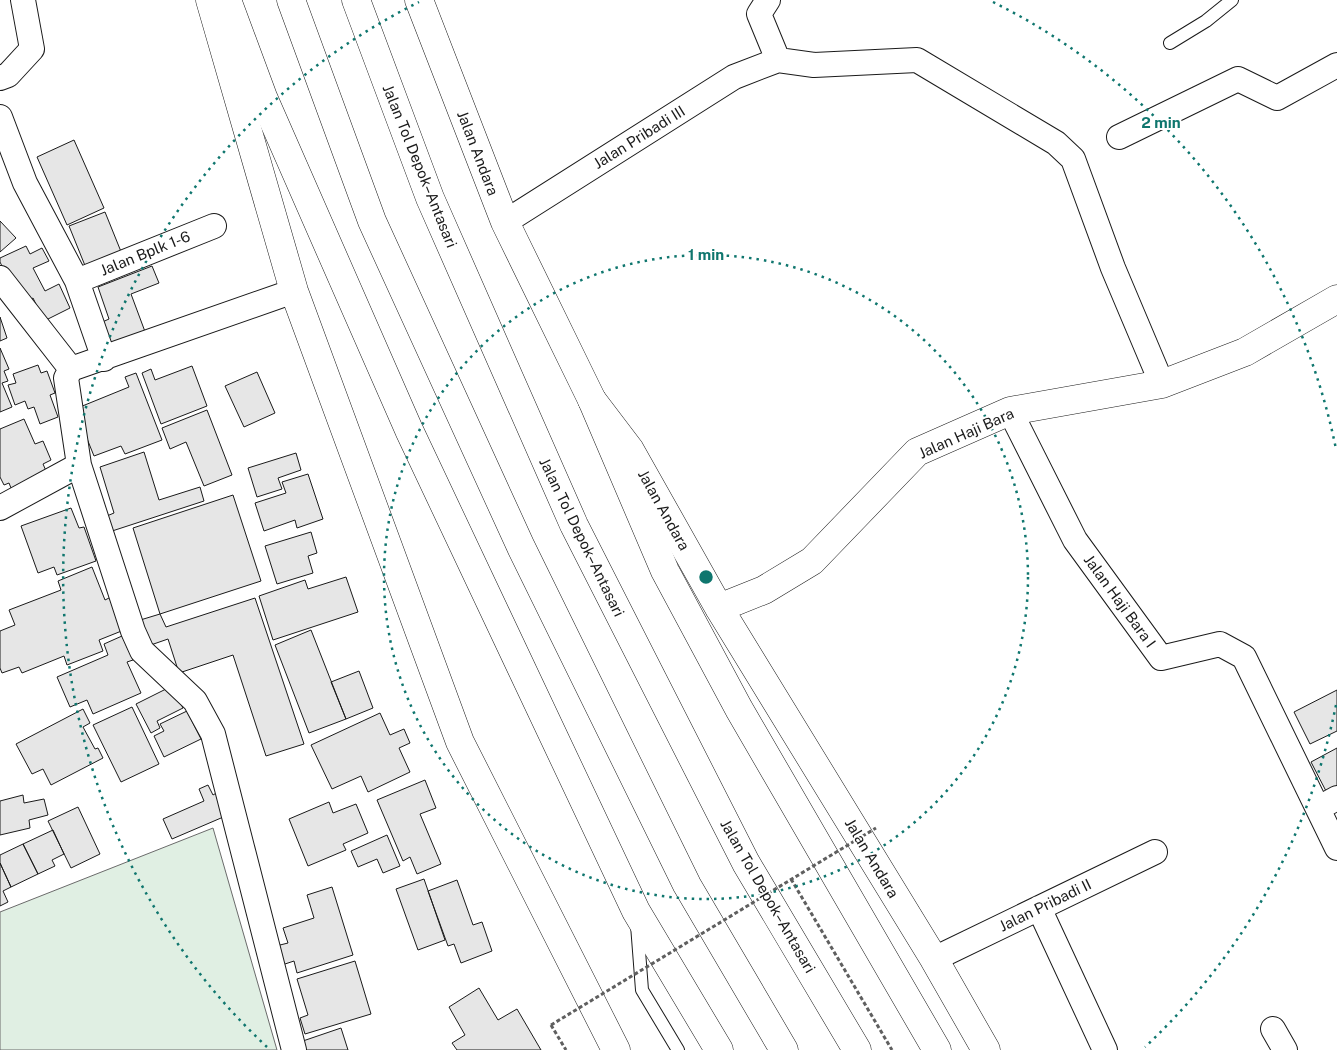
<svg xmlns="http://www.w3.org/2000/svg" width="1337" height="1050" font-family="'Public Sans',sans-serif">
<style>
.green{fill:#e0efe3;stroke:#6a6a6a}
.building{fill:#e6e6e6;stroke:#1a1a1a}
.lines{fill:none;stroke-linecap:round;stroke-linejoin:round}
.service-casing{stroke:#1a1a1a;stroke-width:14}
.minor-casing{stroke:#1a1a1a;stroke-width:26}
.tertiary-casing{stroke:#1a1a1a;stroke-width:29}
.motorway-casing{stroke:#1a1a1a;stroke-width:29}
.path{stroke:#5f5f5f;stroke-width:3;stroke-dasharray:4 2.5;stroke-linecap:butt}
.service{stroke:#fff;stroke-width:12}
.minor{stroke:#fff;stroke-width:24}
.tertiary{stroke:#fff;stroke-width:28}
.motorway{stroke:#fff;stroke-width:28}
.path-bridge{stroke:#5f5f5f;stroke-width:3;stroke-dasharray:4 2.5;stroke-linecap:butt}
.ring{fill:none;stroke:#0f766e;stroke-width:2.5;stroke-dasharray:2.5 5}
.labels{text-anchor:middle;dominant-baseline:central;stroke-width:4;stroke-linejoin:round;paint-order:stroke}
.street-label{font-size:15px;fill:#1a1a1a;stroke:#fff}
.centre{fill:#0f766e;stroke:#fff;stroke-width:2.5}
.ring-label{font-size:15px;text-anchor:middle;font-weight:bold;fill:#0f766e;stroke:#fff;stroke-width:4;stroke-linejoin:round;paint-order:stroke}
</style>
<rect width="100%" height="100%" fill="#fff"/>
<path class="green" d="M213,828L277,1050H0V912Z"/>
<path class="building" d="M74,140L104,208L67,225L37,157Z
M105,212L124,259L88,273L69,226Z
M0,221L16,238L0,252Z
M26,246L30,254L42,248L49,261L33,268L45,291L59,284L70,308L44,321L33,298L21,305L0,262V258Z
M152,266L159,283L131,294L147,337L106,345L98,324L109,319L98,287Z
M0,317L7,338L0,341Z
M0,348L9,369L4,371L8,381L2,383L12,407L0,412Z
M38,365L41,373L47,371L55,393L50,395L58,417L40,424L34,407L28,409L25,401L15,405L8,385L16,383L13,374Z
M192,366L207,406L161,424L142,373L151,369L155,380Z
M257,372L275,413L244,427L225,386Z
M136,373L162,440L125,454L121,446L94,456L75,409L129,387L125,377Z
M207,410L232,475L204,486L186,442L170,449L162,428Z
M24,419L35,444L43,441L51,460L43,464L47,473L13,493L9,483L4,485L0,477V429Z
M144,452L159,500L200,487L204,501L106,533L102,518L114,513L100,467Z
M296,453L301,470L278,478L282,489L257,497L248,468Z
M308,474L323,519L297,528L295,520L264,531L255,503L286,493L282,482Z
M233,495L261,581L160,614L133,528Z
M71,508L79,528L84,527L96,561L57,575L54,567L38,573L21,526Z
M311,532L317,553L308,556L313,573L277,584L265,546Z
M92,567L105,600L111,597L124,630L99,640L103,651L67,665L64,656L22,673L19,667L2,673L0,668V631L15,625L9,610L61,590L58,581Z
M346,577L358,612L273,640L259,596L305,580L308,589Z
M255,598L304,744L266,756L233,655L179,673L168,639L145,647L137,621L160,614L166,627Z
M311,630L346,719L309,733L275,645Z
M122,636L133,660L127,662L141,693L93,714L87,700L70,707L57,677L108,655L104,644Z
M359,671L373,708L346,719L331,682Z
M172,686L183,708L157,721L160,728L151,733L136,704Z
M1337,690V731L1310,744L1294,712Z
M132,707L159,764L121,782L93,725Z
M83,709L90,723L83,727L95,749L98,748L103,758L51,785L43,769L32,774L16,744Z
M187,711L201,739L164,757L154,736L164,731L160,724Z
M380,713L390,735L404,729L410,743L399,748L410,772L368,792L361,776L332,789L311,745Z
M1337,748V787L1327,793L1311,762Z
M425,780L436,808L420,814L441,864L417,874L410,857L403,861L377,800Z
M208,785L213,795L218,792L228,815L172,839L163,819L204,801L199,789Z
M23,795L24,803L44,799L48,815L29,820L30,828L0,835V801Z
M329,802L333,813L356,804L368,833L343,844L346,850L308,866L289,819Z
M78,807L100,854L71,868L48,821Z
M53,830L64,854L52,860L55,866L38,874L23,844Z
M387,835L400,866L383,873L377,859L358,867L351,851Z
M23,844L38,874L11,887L0,863V855Z
M0,863L11,887L3,891L8,902L0,906Z
M424,879L445,940L418,950L396,889Z
M457,880L473,925L482,922L492,951L461,963L454,944L448,946L428,891Z
M332,887L353,955L297,973L294,961L282,965L276,946L288,943L283,928L314,918L307,895Z
M355,961L371,1014L305,1034L300,1018L308,1015L297,979Z
M479,988L498,1020L517,1009L541,1050H457L452,1043L465,1035L449,1007Z
M341,1028L348,1050H299L297,1043Z"/>
<g class="lines">
<defs>
<path id="service" d="M1170,43L1206,21L1232,0
M637,925L642,990L678,1050"/>
<path id="minor" d="M768,0L759,14L778,60
M778,60L814,65L917,60L1056,143L1073,159L1113,268L1162,384
M0,78L8,75L32,49L23,0
M0,117L25,183L77,281L104,359
M1119,137L1238,79L1277,98L1337,65
M505,222L734,77L778,60
M0,278L71,369
M77,281L214,226
M1010,411L1075,540L1161,658L1220,644L1244,657L1337,848
M0,508L79,465
M1319,808L1337,798
M1039,908L1105,1050
M934,959L1155,852
M1273,1029L1285,1050
M294,1050L213,734L195,701L142,651L133,631L79,465L66,378L71,369L294,291"/>
<path id="tertiary" d="M210,0L294,291L460,742L616,1050
M419,0L505,222L592,400L630,450L719,608L934,959L986,1050
M719,608L764,590L812,561L917,452L1010,411L1162,384L1245,352L1337,299"/>
<path id="motorway" d="M227,0L263,97L409,430L636,911L719,1050
M291,0L372,221L521,547L687,885L784,1050
M356,0L430,198L574,525L746,863L857,1050
M592,400L665,571L739,709L937,1050"/>
</defs>
<use href="#service" class="service-casing"/>
<use href="#minor" class="minor-casing"/>
<use href="#tertiary" class="tertiary-casing"/>
<use href="#motorway" class="motorway-casing"/>
<path class="path" d="M791,879L892,1050
M551,1025L566,1050"/>
<use href="#service" class="service"/>
<use href="#minor" class="minor"/>
<use href="#tertiary" class="tertiary"/>
<use href="#motorway" class="motorway"/>
<path class="path-bridge" d="M551,1025L876,828"/>
</g>
<g class="ring">
<circle cx="706" cy="577" r="322"/>
<path d="M1336 705A643 643 0 0 1 1145 1047M267 1047A643 643 0 0 1 419 2M993 2A643 643 0 0 1 1336 449"/>
</g>
<g class="labels">
<g class="street-label">
<text transform="translate(639 137) rotate(-32)">Jalan Pribadi III</text>
<text transform="translate(478 153) rotate(69)">Jalan Andara</text>
<text transform="translate(420 166) rotate(68)">Jalan Tol Depok–Antasari</text>
<text transform="translate(145 253) rotate(-22)">Jalan Bplk 1-6</text>
<text transform="translate(966 433) rotate(-24)">Jalan Haji Bara</text>
<text transform="translate(664 510) rotate(61)">Jalan Andara</text>
<text transform="translate(582 537) rotate(64)">Jalan Tol Depok–Antasari</text>
<text transform="translate(1120 601) rotate(54)">Jalan Haji Bara I</text>
<text transform="translate(872 858) rotate(59)">Jalan Andara</text>
<text transform="translate(768 896) rotate(60)">Jalan Tol Depok–Antasari</text>
<text transform="translate(1045 905) rotate(-26)">Jalan Pribadi II</text>
</g>
</g>
<circle cx="706" cy="577" r="8" class="centre"/>
<g class="ring-label">
<text x="1161" y="128">2 min</text>
<text x="706" y="260">1 min</text>
</g>
</svg>
